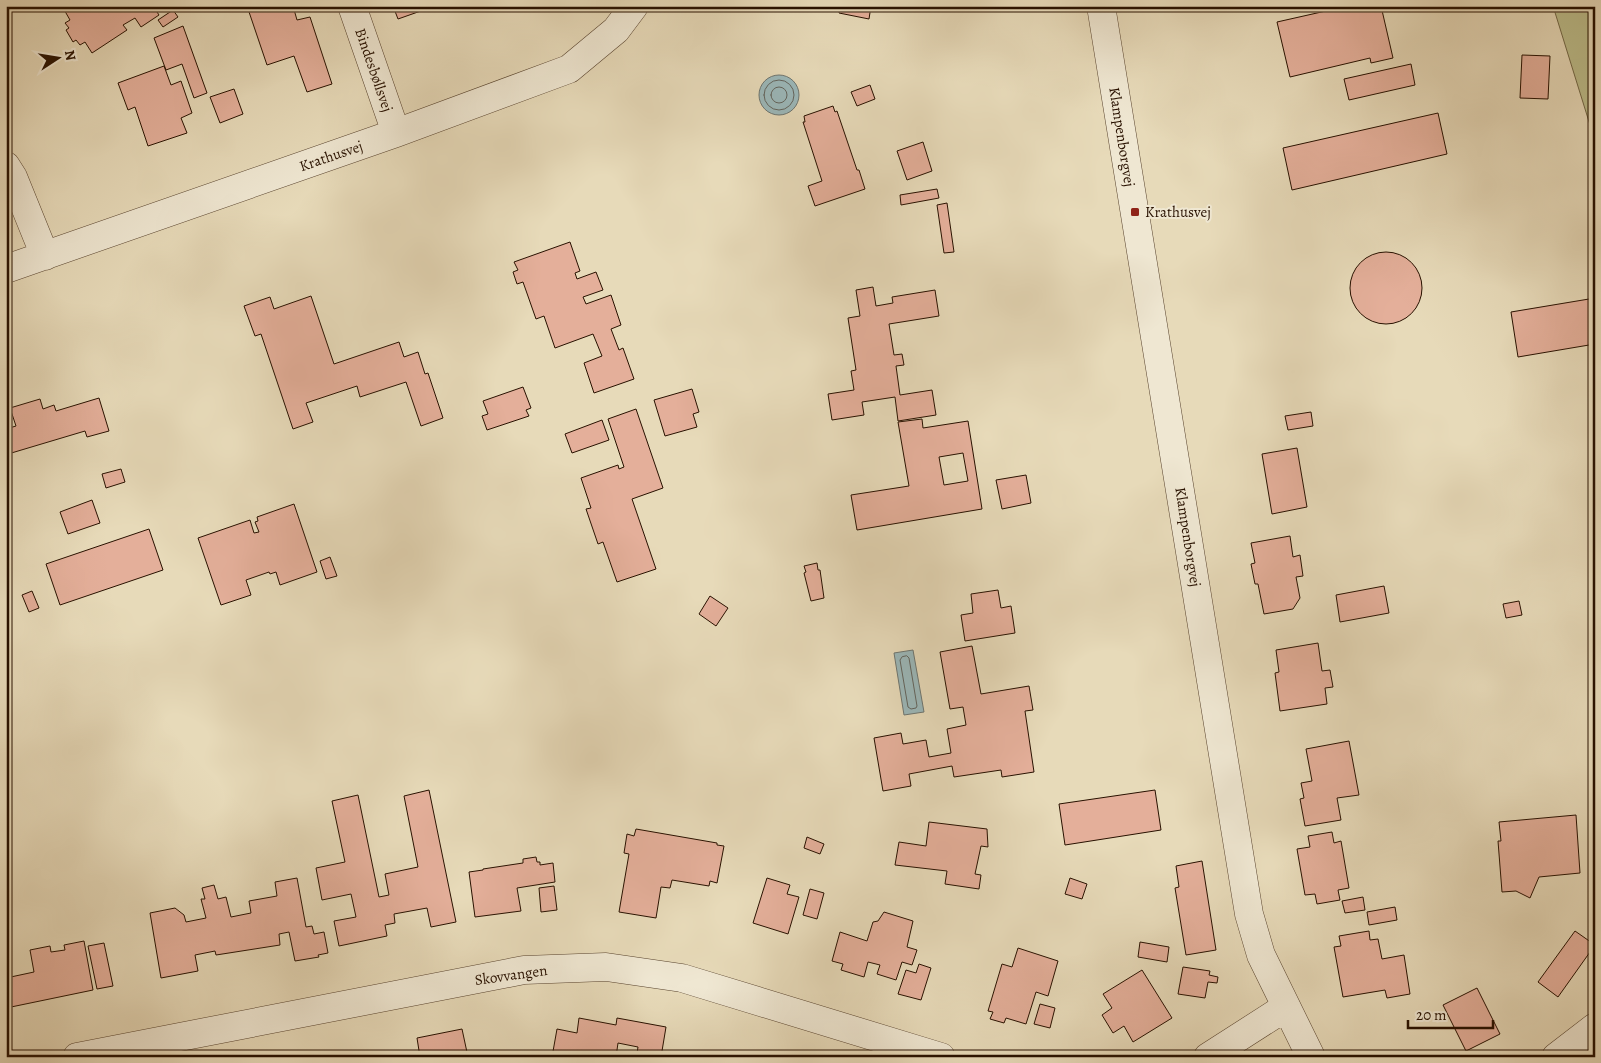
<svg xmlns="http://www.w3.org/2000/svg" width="1601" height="1063" font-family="Alegreya,serif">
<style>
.green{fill:#bcbd8b;stroke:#726746}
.water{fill:#9bb8ba;stroke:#6d7570}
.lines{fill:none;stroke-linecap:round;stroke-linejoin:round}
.shore{stroke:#62645d;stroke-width:1}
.building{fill:#e4af9a;stroke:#281100;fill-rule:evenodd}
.minor-casing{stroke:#58432e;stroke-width:29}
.minor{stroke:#efe7d2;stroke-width:28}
.poi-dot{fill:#8f2418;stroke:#efe7d2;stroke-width:2}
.labels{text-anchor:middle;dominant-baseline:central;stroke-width:4;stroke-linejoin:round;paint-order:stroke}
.street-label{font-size:15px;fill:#281100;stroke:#efe7d2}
.poi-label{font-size:15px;fill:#281100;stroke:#efe7d2;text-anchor:start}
</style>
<rect width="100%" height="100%" fill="#e7dab9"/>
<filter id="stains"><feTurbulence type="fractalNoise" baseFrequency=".004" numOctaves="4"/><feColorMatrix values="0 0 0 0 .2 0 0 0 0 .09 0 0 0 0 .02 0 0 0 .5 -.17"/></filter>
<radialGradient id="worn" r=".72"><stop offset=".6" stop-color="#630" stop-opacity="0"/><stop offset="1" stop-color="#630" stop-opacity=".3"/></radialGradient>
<path class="green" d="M1553,6H1595V141Z"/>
<path class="water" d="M759 95a20 20 0 1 1 40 0a20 20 0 1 1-40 0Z
M913,650L924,712L904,715L894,653Z"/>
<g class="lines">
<path class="shore" d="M764 95a15 15 0 1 1 30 0a15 15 0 1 1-30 0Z
M771 95a8 8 0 1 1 16 0a8 8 0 1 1-16 0Z
M907,656L909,658L917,706L916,708L911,709L908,707L900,660L902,657Z"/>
</g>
<path class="building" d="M62,6H165L157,12L159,15L141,27L135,18L123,25L127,30L92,53L85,42L80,45L76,40L73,42L66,30L69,28L65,23L70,20Z
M247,6H293L297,20L310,17L332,84L307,92L294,56L267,65Z
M393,6H435L398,19Z
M840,6H871L869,19L839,13Z
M1348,6H1381L1393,58L1371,63L1370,58L1290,77L1277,22Z
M173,10L178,17L163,27L158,20Z
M183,26L207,93L194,98L182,64L166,70L154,38Z
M1522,55L1550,56L1548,99L1520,98Z
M1411,64L1415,85L1349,100L1344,79Z
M164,66L171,85L181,81L192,113L181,118L187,133L148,146L135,107L128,110L118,83Z
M870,85L875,99L857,106L851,92Z
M234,89L243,114L220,123L210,97Z
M833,106L835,112L837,111L857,170H859L865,189L815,206L808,186L822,181L803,122H805L804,116Z
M1438,113L1447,154L1292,190L1283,148Z
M923,142L932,171L907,180L897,151Z
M937,189L939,198L901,205L900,195Z
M947,203L954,252L944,253L937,205Z
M570,242L580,271L575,273L577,279L596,272L603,290L583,297L586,304L611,295L621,325L611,329L619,350L623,348L634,379L594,393L584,363L602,356L593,334L555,348L544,316L536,319L523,282L517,284L513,272L518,270L514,262Z
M1350 288a36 36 0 1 1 72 0a36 36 0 1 1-72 0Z
M873,287L876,306L893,303L892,297L935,290L939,316L889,324L894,355L902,354L904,365L896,366L900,395L932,390L936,415L898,421L895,397L862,402L864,415L832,420L828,394L854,390L851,371L856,370L848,318L860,316L856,290Z
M311,296L334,364L399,342L404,357L418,352L425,374L428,373L443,418L421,426L406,382L360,397L357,386L306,403L313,422L293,429L261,334L255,336L244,306L270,297L274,309Z
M1595,298V344L1518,357L1511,312Z
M523,387L531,408L526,410L529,416L487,430L482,416L488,414L483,401Z
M692,389L699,412L693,414L697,427L665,436L654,400Z
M99,398L109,431L87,437L85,431L8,454L6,449V429L16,426L10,408L40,399L43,409L54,405L56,411Z
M636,409L663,488L632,499L656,569L617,582L603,542L598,544L586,509L591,508L581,478L618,465L619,469L624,467L608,419Z
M1311,412L1313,426L1288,430L1285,416Z
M922,419L923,428L968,421L982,509L857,530L851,495L909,486L898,422ZM963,453L968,481L944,485L939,457Z
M602,420L609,440L572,453L565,434Z
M1297,448L1307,507L1272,514L1262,454Z
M121,469L125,482L106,488L102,474Z
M1026,475L1031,503L1002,509L996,480Z
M92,500L100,523L68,534L60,512Z
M294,504L317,572L280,585L276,572L270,574L269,572L246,580L251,595L221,605L198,538L250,520L254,533L259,532L255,522L258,521L257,517Z
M149,529L163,570L60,605L46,564Z
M1290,536L1293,557L1300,555L1303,576L1296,577L1300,598L1293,609L1264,614L1258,584H1255L1251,564L1255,563L1251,543Z
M330,557L337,576L326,579L320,561Z
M817,563L818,570H820L824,598L811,601L804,573L806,572L804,566Z
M1384,586L1389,613L1340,622L1336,595Z
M998,590L1001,608L1011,606L1015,633L965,641L961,615L973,613L971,594Z
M32,591L39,608L29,612L22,595Z
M710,596L728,608L716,626L699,614Z
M1519,601L1522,615L1506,618L1503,604Z
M1318,643L1322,671L1330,670L1333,687L1325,688L1327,704L1280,711L1275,673L1279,672L1276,650Z
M972,646L981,694L1029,686L1033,710L1025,711L1034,772L1002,777L1001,770L954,777L952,766L909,774L911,786L883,791L874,738L901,733L903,744L926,740L929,757L951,753L947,729L966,725L963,707L950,709L940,652Z
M1349,741L1359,795L1337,798L1341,820L1305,826L1300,799L1304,798L1301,783L1312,781L1306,749Z
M429,790L456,922L431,927L427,908L394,914L395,923L385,925L387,936L339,946L334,921L356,917L351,894L322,900L316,868L345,862L332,801L358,795L379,897L389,895L385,874L418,867L404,796Z
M1155,790L1161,830L1065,845L1059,804Z
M1576,815L1580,873L1539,877L1530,898L1516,891L1502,892L1498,841H1501L1499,822Z
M929,822L987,829L988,847L981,846L975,874L981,875L979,889L945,884L947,871L895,865L899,842L926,846Z
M636,829L717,843V845L724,846L717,883L710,881L709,886L672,880L670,888L661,887L656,918L619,912L629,854L624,853L627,834L634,836Z
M1332,832L1334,843L1341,841L1349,888L1338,890L1340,900L1317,904L1315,894L1305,895L1297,849L1310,847L1308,836Z
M807,837L824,844L820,854L804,848Z
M1591,853H1595V870H1591Z
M536,857L537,862H540V865L553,863L555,882L517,888L521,911L475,917L469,872L483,870V869L523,863V859Z
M1202,861L1216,950L1186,955L1175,888L1179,887L1176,866Z
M297,878L306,927L312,926L314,934L324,932L328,953L318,955L319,957L295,961L289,932L279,934L280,945L216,955L215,951L195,955L198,971L161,978L150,913L175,908L184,915L186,922L206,918L201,899H205L202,888L214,885L218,899L226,897L231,917L251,913L249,901L277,896L275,882Z
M767,878L790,885L787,894L799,897L788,934L753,923Z
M1070,878L1087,884L1082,899L1065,894Z
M554,886L557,910L541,912L539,888Z
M810,889L824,893L817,919L803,915Z
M1363,897L1365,910L1345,913L1342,901Z
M1395,907L1397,920L1369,925L1367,912Z
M884,912L913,921L907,947L917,950L912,965L902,962L896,980L877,974L880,965L868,962L864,977L841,970L843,964L832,961L840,932L867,941L873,922L878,921Z
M1369,931L1370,940L1378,939L1382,959L1404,955L1410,994L1387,998L1385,990L1343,997L1334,947L1341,946L1339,936Z
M1575,931L1595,945L1558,997L1538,982Z
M84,941L93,990L11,1007L6,978L34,972L30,950L50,946L51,952L65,950L64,945Z
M1140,942L1169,947L1167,962L1138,957Z
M104,943L113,986L97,989L88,946Z
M1018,948L1058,961L1048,996L1036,992L1026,1024L1006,1018L1004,1023L990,1019L993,1012L988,1011L1002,964L1012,967Z
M919,964L931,968L921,1000L898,994L906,970L916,973Z
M1183,967L1210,971L1209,975L1218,977L1217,983L1208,982L1205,998L1178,994Z
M1142,970L1172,1018L1133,1042L1124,1026L1113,1033L1102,1015L1112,1008L1103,994Z
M1477,988L1500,1034L1466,1051L1443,1005Z
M1040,1004L1055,1008L1050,1028L1034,1024Z
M579,1018L616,1025L617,1018L666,1027L661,1057L637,1053L638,1047L618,1043L616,1057H552L557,1029L577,1033Z
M462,1029L468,1057H420L417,1038Z"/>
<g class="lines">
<defs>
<path id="minor" d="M352,6L396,133
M1101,6L1249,914L1261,955L1311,1057
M6,166L13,177L45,256
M6,269L396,133L569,69L616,30L634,6
M77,1057L524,970L606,967L682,978L941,1057
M1208,1057L1286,1007
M1556,1057L1595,1027"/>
</defs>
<use href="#minor" class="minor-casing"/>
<use href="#minor" class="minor"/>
</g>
<rect class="poi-dot" x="1130" y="207" width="10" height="10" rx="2.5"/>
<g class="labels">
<g class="street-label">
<text transform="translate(374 70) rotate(71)">Bindesbøllsvej</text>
<text transform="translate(1122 137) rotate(81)">Klampenborgvej</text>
<text transform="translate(331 156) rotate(-19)">Krathusvej</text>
<text transform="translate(1188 537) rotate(81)">Klampenborgvej</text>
<text transform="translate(511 975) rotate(-8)">Skovvangen</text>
</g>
<g class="poi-label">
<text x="1145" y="212">Krathusvej</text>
</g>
</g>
<rect width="1601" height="1063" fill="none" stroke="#e7dab9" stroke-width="25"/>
<rect x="8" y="8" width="1586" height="1048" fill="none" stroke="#281100" stroke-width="2.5"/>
<rect x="12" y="12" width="1576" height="1038" fill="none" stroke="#281100"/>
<g transform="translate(58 58) rotate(78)" stroke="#efe7d2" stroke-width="4" paint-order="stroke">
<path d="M0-4L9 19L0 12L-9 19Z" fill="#281100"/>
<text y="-8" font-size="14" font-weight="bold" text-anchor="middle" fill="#281100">N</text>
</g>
<path d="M1408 1020v8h85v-8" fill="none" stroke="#281100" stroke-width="2.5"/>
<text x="1416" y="1020" font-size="15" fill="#281100" stroke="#efe7d2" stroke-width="4" paint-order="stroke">20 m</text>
<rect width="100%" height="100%" filter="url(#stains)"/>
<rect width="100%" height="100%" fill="url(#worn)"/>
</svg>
